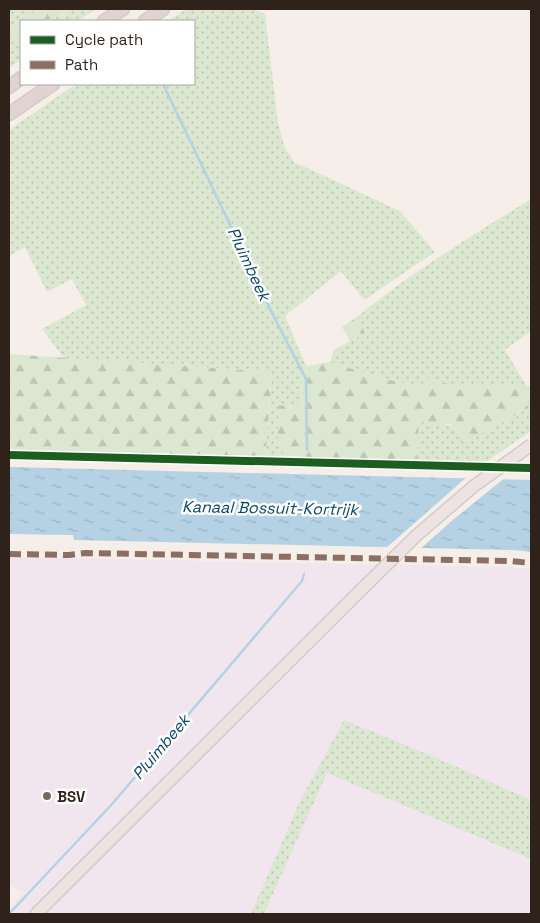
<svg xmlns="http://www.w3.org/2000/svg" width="540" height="923" font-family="'Space Grotesk',sans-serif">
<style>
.industrial{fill:#f2e6ee}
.grass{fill:url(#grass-dots)}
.forest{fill:url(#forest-firs)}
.water{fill:url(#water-ripples)}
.pier{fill:#f5eee9}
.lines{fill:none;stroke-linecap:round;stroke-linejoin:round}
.stream{stroke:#b4d2e4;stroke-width:2.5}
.street-casing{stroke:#bfb6b0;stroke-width:9}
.primary-casing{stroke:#d1ccc9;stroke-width:14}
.highway-casing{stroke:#d1ccc9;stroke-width:15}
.street{stroke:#fefcfc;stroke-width:7}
.primary{stroke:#ece3e2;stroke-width:11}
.highway{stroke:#e1d3d1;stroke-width:12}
.primary-bridge-casing{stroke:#d1ccc9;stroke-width:14;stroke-linecap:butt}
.primary-bridge{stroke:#ece3e2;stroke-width:11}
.quiet{stroke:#8d6e63;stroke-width:6;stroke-dasharray:12 6;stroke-linecap:butt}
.cycleway-casing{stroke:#fff;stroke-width:11}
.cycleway{stroke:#1b5e20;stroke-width:8}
.poi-dot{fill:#746962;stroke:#fff;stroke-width:2}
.labels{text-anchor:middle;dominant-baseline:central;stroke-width:5;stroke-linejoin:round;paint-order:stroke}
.poi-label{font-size:15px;font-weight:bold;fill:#2e221a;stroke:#fff;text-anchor:start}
.water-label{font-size:16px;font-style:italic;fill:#0b4663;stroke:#fff}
</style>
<defs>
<pattern id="grass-dots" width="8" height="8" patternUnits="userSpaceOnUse" patternTransform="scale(1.25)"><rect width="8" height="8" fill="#dbe7d1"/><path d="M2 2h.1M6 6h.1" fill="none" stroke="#bcc6b3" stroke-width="1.8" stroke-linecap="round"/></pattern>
<pattern id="forest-firs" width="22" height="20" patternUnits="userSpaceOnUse" patternTransform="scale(1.25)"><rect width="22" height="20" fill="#dbe7d1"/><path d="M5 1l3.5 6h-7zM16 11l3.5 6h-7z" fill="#bcc6b3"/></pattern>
<pattern id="water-ripples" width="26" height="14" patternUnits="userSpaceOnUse" patternTransform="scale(1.25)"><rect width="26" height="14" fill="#b4d2e4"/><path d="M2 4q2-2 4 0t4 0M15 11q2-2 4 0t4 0" fill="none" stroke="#9bb4c3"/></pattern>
</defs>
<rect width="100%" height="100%" fill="#f5eee9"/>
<path class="industrial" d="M9,557L509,567L531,569V914H9V908L24,893L9,884Z"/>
<path class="grass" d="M9,9H39L9,28Z
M73,9H97L78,21H45L52,17L62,16Z
M186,9H253L265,14L278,123L284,146L294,162L400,211L435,252L364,300L341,271L285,316L306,366V377H302L301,408L280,405L291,460L265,459L272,372L64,358L42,329L86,305L72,279L47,292L25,247L9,256V130L76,84H194V21H168Z
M21,36V59L9,68V44Z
M531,199V331L505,350L527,387L452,385L435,380L420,386L385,379L330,362L334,350L365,333L357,317C411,272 472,236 531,199Z
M531,401V431L486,462L417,460L419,421C427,424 449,422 454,428C457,431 459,438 461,442H465L529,408L526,404Z
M344,720L439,759L531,800V859L327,773L264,914H251L300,801Z"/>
<path class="forest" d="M39,9H73C57,20 41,21 21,21V36L9,44V28Z
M357,317L365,333L350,341L342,327Z
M9,354L272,372L265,459L9,452Z
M330,362L385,379L419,386L430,375L435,380L452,385L531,386V401L526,404L529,408L465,442H461L455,428L450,424H442L438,425L419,421L417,460H291L290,457H286C273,444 279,422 279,405L301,408L302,376L306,377V366Z"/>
<path class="water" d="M9,467L531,480V552L514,550L74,540L73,535L9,534Z"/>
<path class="pier" d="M468,476L506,477L454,519L419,550L385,549Z"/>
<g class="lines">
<path class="stream" d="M163,84L274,317L306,379L307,450
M9,914L113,803L302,581L304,574"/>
<defs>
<path id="street" d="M9,455L531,468"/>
<path id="primary" d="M36,914L362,589"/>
<path id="highway" d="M104,21L123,9
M145,21L163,9
M9,87L21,78
M9,114L53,84"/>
</defs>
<use href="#street" class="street-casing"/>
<use href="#primary" class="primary-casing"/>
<use href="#highway" class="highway-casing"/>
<use href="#street" class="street"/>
<use href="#primary" class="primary"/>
<use href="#highway" class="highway"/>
<defs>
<path id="primary-bridge" d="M362,589L417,535L474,486L531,445"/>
</defs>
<use href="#primary-bridge" class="primary-bridge-casing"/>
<use href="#primary-bridge" class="primary-bridge"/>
<path class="quiet" d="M9,554L69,555L86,553L511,561L531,563"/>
<defs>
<path id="cycleway" d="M9,455L531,468"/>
</defs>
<use href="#cycleway" class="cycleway-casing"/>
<use href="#cycleway" class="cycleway"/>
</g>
<circle class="poi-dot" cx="47" cy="796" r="5"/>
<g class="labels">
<g class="poi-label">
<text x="57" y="796">BSV</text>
</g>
<g class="water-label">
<text transform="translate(249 264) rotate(65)">Pluimbeek</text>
<text transform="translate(270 508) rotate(1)">Kanaal Bossuit-Kortrijk</text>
<text transform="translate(161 747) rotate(-50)">Pluimbeek</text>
</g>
</g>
<rect width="540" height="923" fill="none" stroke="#2e221a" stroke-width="20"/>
<rect x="20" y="20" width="175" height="65" fill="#ffffff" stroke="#aba7a3"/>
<rect x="30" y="36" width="25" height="8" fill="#1b5e20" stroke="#aba7a3"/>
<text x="65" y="45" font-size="15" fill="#2e221a">Cycle path</text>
<rect x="30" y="61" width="25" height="8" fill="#8d6e63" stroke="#aba7a3"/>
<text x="65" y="70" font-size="15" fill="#2e221a">Path</text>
</svg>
